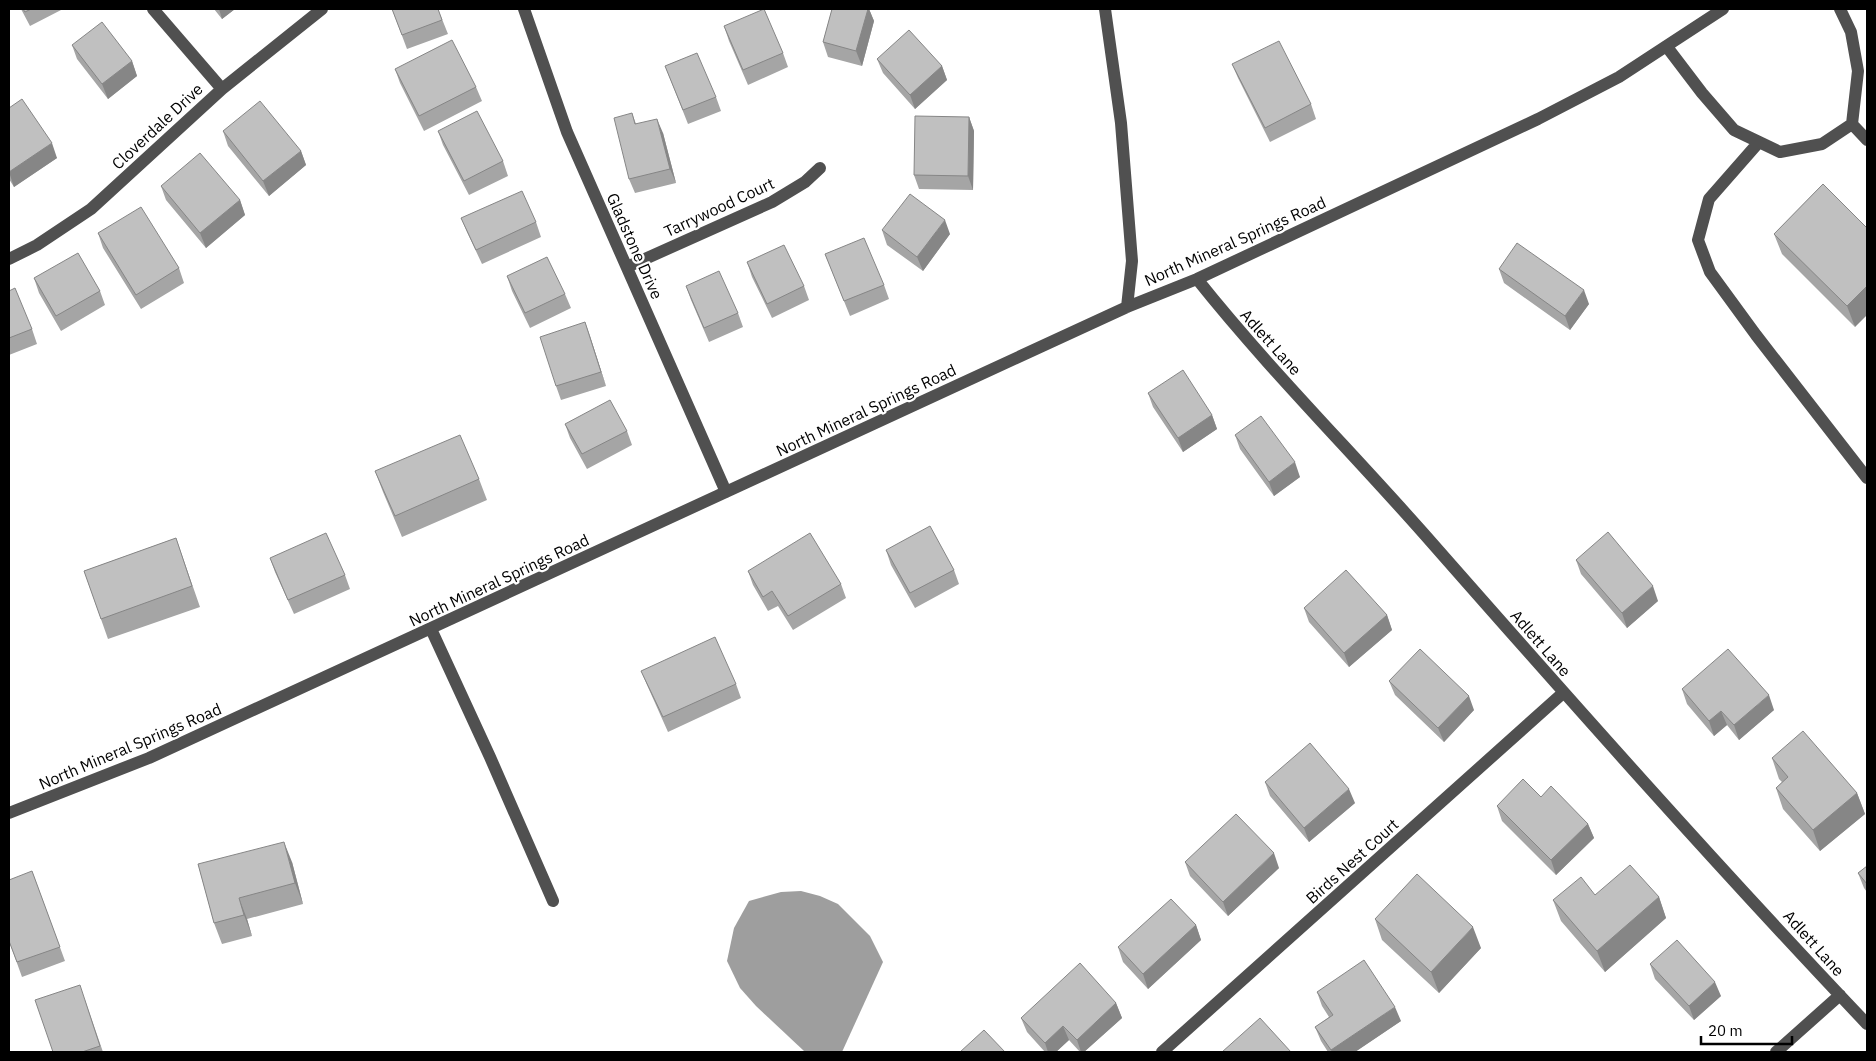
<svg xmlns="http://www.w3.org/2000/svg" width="1876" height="1061" font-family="'IBM Plex Sans',sans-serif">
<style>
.water{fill:#9e9e9e}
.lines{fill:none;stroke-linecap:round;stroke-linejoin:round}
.minor{stroke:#505050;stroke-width:12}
.wall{fill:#a5a5a5}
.shaded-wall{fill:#868686}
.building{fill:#c0c0c0;stroke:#868686}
.labels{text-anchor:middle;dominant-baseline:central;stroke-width:4.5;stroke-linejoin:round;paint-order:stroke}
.street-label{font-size:16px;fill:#000;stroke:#fff}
</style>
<rect width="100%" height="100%" fill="#fff"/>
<path class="water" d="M801,891L820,896L838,904L870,936L883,962L842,1052H807L804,1051L756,1006L740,988L727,961L734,928L749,901L781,892Z"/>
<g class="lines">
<path class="minor" d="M153,9L222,89
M524,9L567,132L726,492
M1105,9L1121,123L1132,261L1127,307
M1667,47L1702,93L1734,130L1780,152L1822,144L1852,124L1858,71L1851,32L1840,9
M1852,124L1867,140
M1759,142L1709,199L1698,240L1710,272L1756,335L1867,478
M9,259L37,245L91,209L222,89L322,9
M627,267L772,202L805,182L820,168
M1197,279C1268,368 1349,449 1425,535C1570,700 1716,865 1867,1024
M431,629L490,757L553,901
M9,813L149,758L1127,307L1197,279L1538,119L1619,77L1723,9
M1162,1052L1563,693
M1776,1052L1840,995"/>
</g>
<path class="wall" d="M21,9H63L30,26Z
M214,9H235L222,19Z
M392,9H438L448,34L407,49Z
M832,9H869L874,21L862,66L828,57L823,42Z
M724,26L783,53L788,67L748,85L729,41Z
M72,45L132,61L137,76L108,99L77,59Z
M877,59L942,66L947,80L915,109L883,73Z
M1232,64L1311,104L1316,119L1270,142L1238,78Z
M665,66L716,97L721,111L688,124Z
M395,69L476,87L482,101L424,131L400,83Z
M9,108L57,158L14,187L9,179Z
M632,113L636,124L663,133L676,183L635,193L629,179Z
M969,117L974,131L973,190L919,189L914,175Z
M223,131L301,151L306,165L269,196L228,146Z
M438,131L503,161L508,176L469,195L443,145Z
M1823,184L1855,327L1782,254L1774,234Z
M161,186L240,200L245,215L206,248L166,200Z
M461,218L536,222L541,237L482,264L467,232Z
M882,230L950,234L923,271L887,245Z
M98,233L179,268L184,283L141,309L103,248Z
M825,254L884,285L889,299L850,316Z
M747,262L804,286L809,300L772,318L752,277Z
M1499,269L1589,304L1570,330L1504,283Z
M507,276L565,294L571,308L530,328L512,291Z
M34,278L100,291L105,305L61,331L39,293Z
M686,286L738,313L743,327L709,342L691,300Z
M9,291L32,329L37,344L9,355Z
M585,322L606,386L561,400L556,386Z
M1148,393L1212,415L1217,429L1183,452L1153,407Z
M565,424L627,431L632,445L587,469L570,438Z
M1235,435L1300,477L1274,496L1240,449Z
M375,471L479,479L487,500L402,537L383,492Z
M176,538L200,607L108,639L84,571Z
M886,550L954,570L959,584L915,608L891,565Z
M270,558L345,575L350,589L294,614L275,572Z
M1576,560L1658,601L1627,628L1581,574Z
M748,571L841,584L846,598L793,630L778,606L768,611L753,585Z
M1304,608L1387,615L1392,630L1349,667L1309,622Z
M641,671L736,684L741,698L668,732L647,685Z
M1389,681L1474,710L1444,742L1395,695Z
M1682,689L1774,710L1739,740L1727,725L1714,736L1687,704Z
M1772,758L1857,793L1865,814L1820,851L1783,809L1776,788L1782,782L1779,779Z
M1265,782L1355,803L1309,842L1270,796Z
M1541,797L1588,824L1594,838L1556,875L1502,821L1497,806Z
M292,862L303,904L247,919L252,936L222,944L214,923L198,864Z
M1185,862L1279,868L1228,916L1190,876Z
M1867,866V892L1864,888L1858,873Z
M32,871L65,961L22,977L9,941Z
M1595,895L1659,897L1666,918L1605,972L1561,921L1553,900Z
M1375,919L1481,948L1439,993L1382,940Z
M1196,925L1201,940L1148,989L1123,962L1118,947Z
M1650,964L1721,996L1694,1020L1655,979Z
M1317,992L1401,1021L1355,1052H1328L1321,1041L1315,1027L1329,1017L1322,1006Z
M85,1000L103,1052H53Z
M1116,1003L1122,1018L1084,1052H1080L1069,1040L1056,1052H1045L1027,1032L1021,1018Z"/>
<path class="shaded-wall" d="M219,9H235L222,19Z
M868,9H869L874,21L862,66L856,51Z
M132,61L137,76L108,99L102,84Z
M942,66L947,80L915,109L910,95Z
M969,117L974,131L973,190L968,176Z
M657,119L663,133L676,183L670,169Z
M52,143L57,158L14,187L9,172Z
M301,151L306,165L269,196L263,181Z
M240,200L245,215L206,248L200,233Z
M945,220L950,234L923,271L917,257Z
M1867,286V315L1855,327L1847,306Z
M1584,290L1589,304L1570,330L1565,316Z
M585,322L590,336L606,386L601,372Z
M1212,415L1217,429L1183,452L1178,438Z
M1295,462L1300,477L1274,496L1269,482Z
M1653,586L1658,601L1627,628L1622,613Z
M1387,615L1392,630L1349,667L1344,653Z
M1769,695L1774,710L1739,740L1734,725Z
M1469,696L1474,710L1444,742L1438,728Z
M1721,711L1727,725L1714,736L1709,721Z
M1349,789L1355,803L1309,842L1304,828Z
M1857,793L1865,814L1820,851L1813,830Z
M1588,824L1594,838L1556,875L1551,860Z
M284,842L292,862L303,904L295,883Z
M1274,853L1279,868L1228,916L1223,902Z
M1659,897L1666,918L1605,972L1597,951Z
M239,898L247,919L252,936L244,915Z
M1196,925L1201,940L1148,989L1143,974Z
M1473,927L1481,948L1439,993L1431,972Z
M1715,982L1721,996L1694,1020L1689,1006Z
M1116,1003L1122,1018L1084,1052H1081L1077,1040Z
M1395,1007L1401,1021L1355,1052H1332L1331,1050Z
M1063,1026L1069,1040L1056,1052H1048L1045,1043Z"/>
<path class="building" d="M23,9H31L25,12Z
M392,9H438L442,20L402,35Z
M764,9L783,53L743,70L724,26Z
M832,9H868L856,51L823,42Z
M102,22L132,61L102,84L72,45Z
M909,30L942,66L910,95L877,59Z
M452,40L476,87L419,116L395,69Z
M1279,41L1311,104L1265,128L1232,64Z
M697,53L716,97L683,110L665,66Z
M22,99L52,143L9,172V108Z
M260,101L301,151L263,181L223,131Z
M477,111L503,161L464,181L438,131Z
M632,113L635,124L657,119L670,169L629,179L614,118Z
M915,116L969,117L968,176L914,175Z
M200,153L240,200L200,233L161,186Z
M1823,184L1867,228V286L1847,306L1774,234Z
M522,191L536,222L476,250L461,218Z
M910,194L945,220L917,257L882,230Z
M141,207L179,268L136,295L98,233Z
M864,238L884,285L844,301L825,254Z
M1517,243L1584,290L1565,316L1499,269Z
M784,245L804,286L767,304L747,262Z
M78,253L100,291L56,316L34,278Z
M547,257L565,294L525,313L507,276Z
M719,271L738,313L704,328L686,286Z
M15,288L32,329L9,338V291Z
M585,322L601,372L556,386L540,337Z
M1183,370L1212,415L1178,438L1148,393Z
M610,400L627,431L582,454L565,424Z
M1261,416L1295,462L1269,482L1235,435Z
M460,435L479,479L395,516L375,471Z
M930,526L954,570L910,593L886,550Z
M1608,532L1653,586L1622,613L1576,560Z
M326,533L345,575L288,600L270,558Z
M810,533L841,584L788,616L772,591L763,597L748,571Z
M176,538L192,586L101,619L84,571Z
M1346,570L1387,615L1344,653L1304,608Z
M715,637L736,684L663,717L641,671Z
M1420,649L1469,696L1438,728L1389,681Z
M1728,649L1769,695L1734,725L1721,711L1709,721L1682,689Z
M1803,731L1857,793L1813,830L1776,788L1788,777L1772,758Z
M1310,743L1349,789L1304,828L1265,782Z
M1523,779L1541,797L1551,786L1588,824L1551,860L1497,806Z
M1236,814L1274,853L1223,902L1185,862Z
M284,842L295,883L239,898L244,915L214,923L198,864Z
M1630,865L1659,897L1597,951L1553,900L1581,877L1595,895Z
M1867,866V884L1858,873Z
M32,871L60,947L17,962L9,941V880Z
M1417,874L1473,927L1431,972L1375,919Z
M1171,899L1196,925L1143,974L1118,947Z
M1677,940L1715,982L1689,1006L1650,964Z
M1364,960L1395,1007L1331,1050L1315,1027L1333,1015L1317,992Z
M1080,963L1116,1003L1077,1040L1063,1026L1045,1043L1021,1018Z
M80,985L100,1046L82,1052H53L35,1000Z
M1260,1018L1291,1052H1222Z
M984,1030L1005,1052H960Z"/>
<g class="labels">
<g class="street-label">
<text transform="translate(157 126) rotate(-43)">Cloverdale Drive</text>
<text transform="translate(719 207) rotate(-25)">Tarrywood Court</text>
<text transform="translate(1235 241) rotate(-24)">North Mineral Springs Road</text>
<text transform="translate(635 246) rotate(66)">Gladstone Drive</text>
<text transform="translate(1271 342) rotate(48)">Adlett Lane</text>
<text transform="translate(866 410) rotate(-25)">North Mineral Springs Road</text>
<text transform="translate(499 580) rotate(-25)">North Mineral Springs Road</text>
<text transform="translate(1541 643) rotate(49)">Adlett Lane</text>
<text transform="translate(130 746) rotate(-23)">North Mineral Springs Road</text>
<text transform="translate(1352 861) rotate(-42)">Birds Nest Court</text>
<text transform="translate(1814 943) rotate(48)">Adlett Lane</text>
</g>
</g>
<rect width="1876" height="1061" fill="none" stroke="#000000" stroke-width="20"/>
<path d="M1701 1036v8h91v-8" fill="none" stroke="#000000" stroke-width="2.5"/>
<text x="1708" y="1036" font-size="15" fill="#000000" stroke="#ffffff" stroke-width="4" paint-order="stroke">20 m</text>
</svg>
